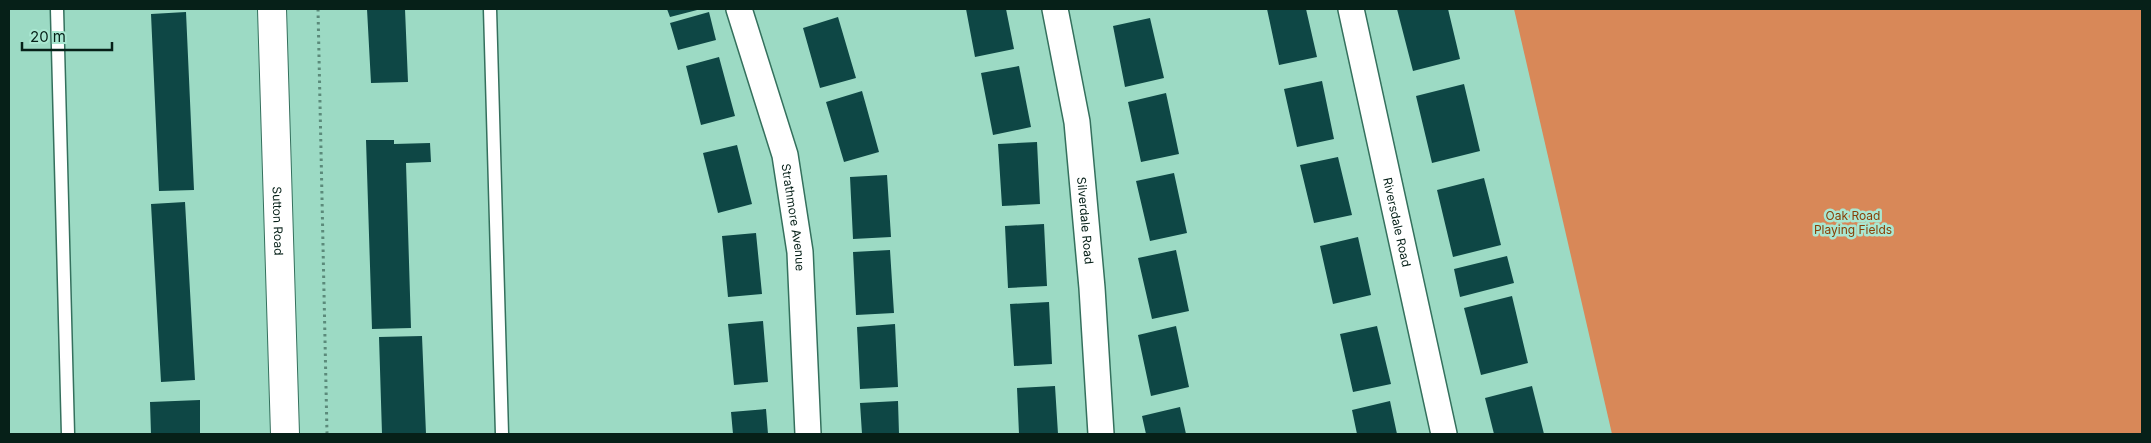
<svg xmlns="http://www.w3.org/2000/svg" width="2151" height="443" font-family="Inter,sans-serif">
<style>
.green{fill:#d88858}
.building{fill:#0e4745}
.lines{fill:none;stroke-linecap:round;stroke-linejoin:round}
.service-casing{stroke:#34705d;stroke-width:15}
.minor-casing{stroke:#34705d;stroke-width:28}
.tertiary-casing{stroke:#34705d;stroke-width:30}
.path{stroke:#5b8a7a;stroke-width:3;stroke-dasharray:2.5 4;stroke-linecap:butt}
.service{stroke:#fff;stroke-width:12}
.minor{stroke:#fff;stroke-width:25}
.tertiary{stroke:#fff;stroke-width:28}
.labels{text-anchor:middle;dominant-baseline:central;stroke-width:5;stroke-linejoin:round;paint-order:stroke}
.park-label{font-size:12px;fill:#873f06;stroke:#a9e7d1}
.street-label{font-size:12px;fill:#062018;stroke:#a9e7d1}
</style>
<rect width="100%" height="100%" fill="#9cdac4"/>
<path class="green" d="M1514,9H2142V434H1612Z"/>
<path class="building" d="M367,9H405L408,82L371,83Z
M667,9H701L670,17Z
M966,9H1006L1014,49L975,57Z
M1267,9H1306L1317,57L1279,65Z
M1397,9H1448L1460,59L1413,71Z
M186,12L194,190L159,191L151,14Z
M709,12L716,40L678,50L670,23Z
M838,17L856,78L820,88L803,28Z
M1150,18L1164,78L1125,87L1113,26Z
M719,57L735,116L701,125L686,66Z
M1019,66L1031,127L993,135L981,73Z
M1322,81L1334,139L1297,147L1284,89Z
M1464,84L1480,151L1432,163L1416,96Z
M862,91L879,152L844,162L826,102Z
M1166,93L1179,154L1141,162L1128,102Z
M366,140H394V144L430,143L431,162L406,163L411,328L372,329Z
M1037,142L1040,204L1002,206L998,144Z
M737,145L752,204L718,213L703,153Z
M1338,157L1352,215L1314,223L1300,165Z
M1174,173L1187,233L1150,241L1136,181Z
M887,175L891,237L853,239L850,177Z
M1484,178L1501,245L1453,257L1437,190Z
M185,202L195,380L161,382L151,204Z
M1044,224L1047,286L1008,288L1005,226Z
M756,233L762,294L728,297L722,236Z
M1358,237L1371,295L1333,304L1320,246Z
M890,250L894,313L856,315L853,252Z
M1176,250L1189,311L1152,319L1138,258Z
M1507,256L1514,283L1460,297L1454,269Z
M1512,296L1528,363L1481,375L1464,308Z
M1049,302L1052,364L1014,366L1010,304Z
M763,321L768,382L734,385L728,324Z
M895,324L898,387L860,389L857,327Z
M1176,326L1189,387L1151,396L1138,335Z
M1377,326L1391,384L1353,392L1340,334Z
M422,336L426,434H382L379,337Z
M1055,386L1058,434H1019L1017,388Z
M1532,386L1544,434H1494L1485,398Z
M200,400V434H151L150,402Z
M898,401L899,434H862L860,403Z
M1390,401L1397,434H1357L1352,410Z
M1180,407L1186,434H1146L1142,416Z
M766,409L768,434H733L731,412Z"/>
<g class="lines">
<defs>
<path id="service" d="M57,9L68,434
M490,9L502,434"/>
<g id="minor">
<path id="s1" d="M739,9L785,155L800,252L808,434"/>
<path id="s2" d="M1055,9L1077,122L1092,288L1101,434"/>
<path id="s3" d="M1351,9L1444,434"/>
</g>
<g id="tertiary">
<path id="s4" d="M272,9L285,434"/>
</g>
</defs>
<use href="#service" class="service-casing"/>
<use href="#minor" class="minor-casing"/>
<use href="#tertiary" class="tertiary-casing"/>
<path class="path" d="M318,9L327,434"/>
<use href="#service" class="service"/>
<use href="#minor" class="minor"/>
<use href="#tertiary" class="tertiary"/>
</g>
<g class="labels">
<g class="park-label">
<text x="1853" y="215">Oak Road<tspan x="1853" dy="14">Playing Fields</tspan></text>
</g>
<g class="street-label">
<text stroke="none"><textPath href="#s1" startOffset="216">Strathmore Avenue</textPath></text>
<text stroke="none"><textPath href="#s2" startOffset="214">Silverdale Road</textPath></text>
<text stroke="none"><textPath href="#s4" startOffset="212">Sutton Road</textPath></text>
<text stroke="none"><textPath href="#s3" startOffset="218">Riversdale Road</textPath></text>
</g>
</g>
<rect width="2151" height="443" fill="none" stroke="#062018" stroke-width="20"/>
<path d="M22 42v8h90v-8" fill="none" stroke="#062018" stroke-width="2.5"/>
<text x="30" y="42" font-size="15" fill="#062018" stroke="#a9e7d1" stroke-width="4" paint-order="stroke">20 m</text>
</svg>
